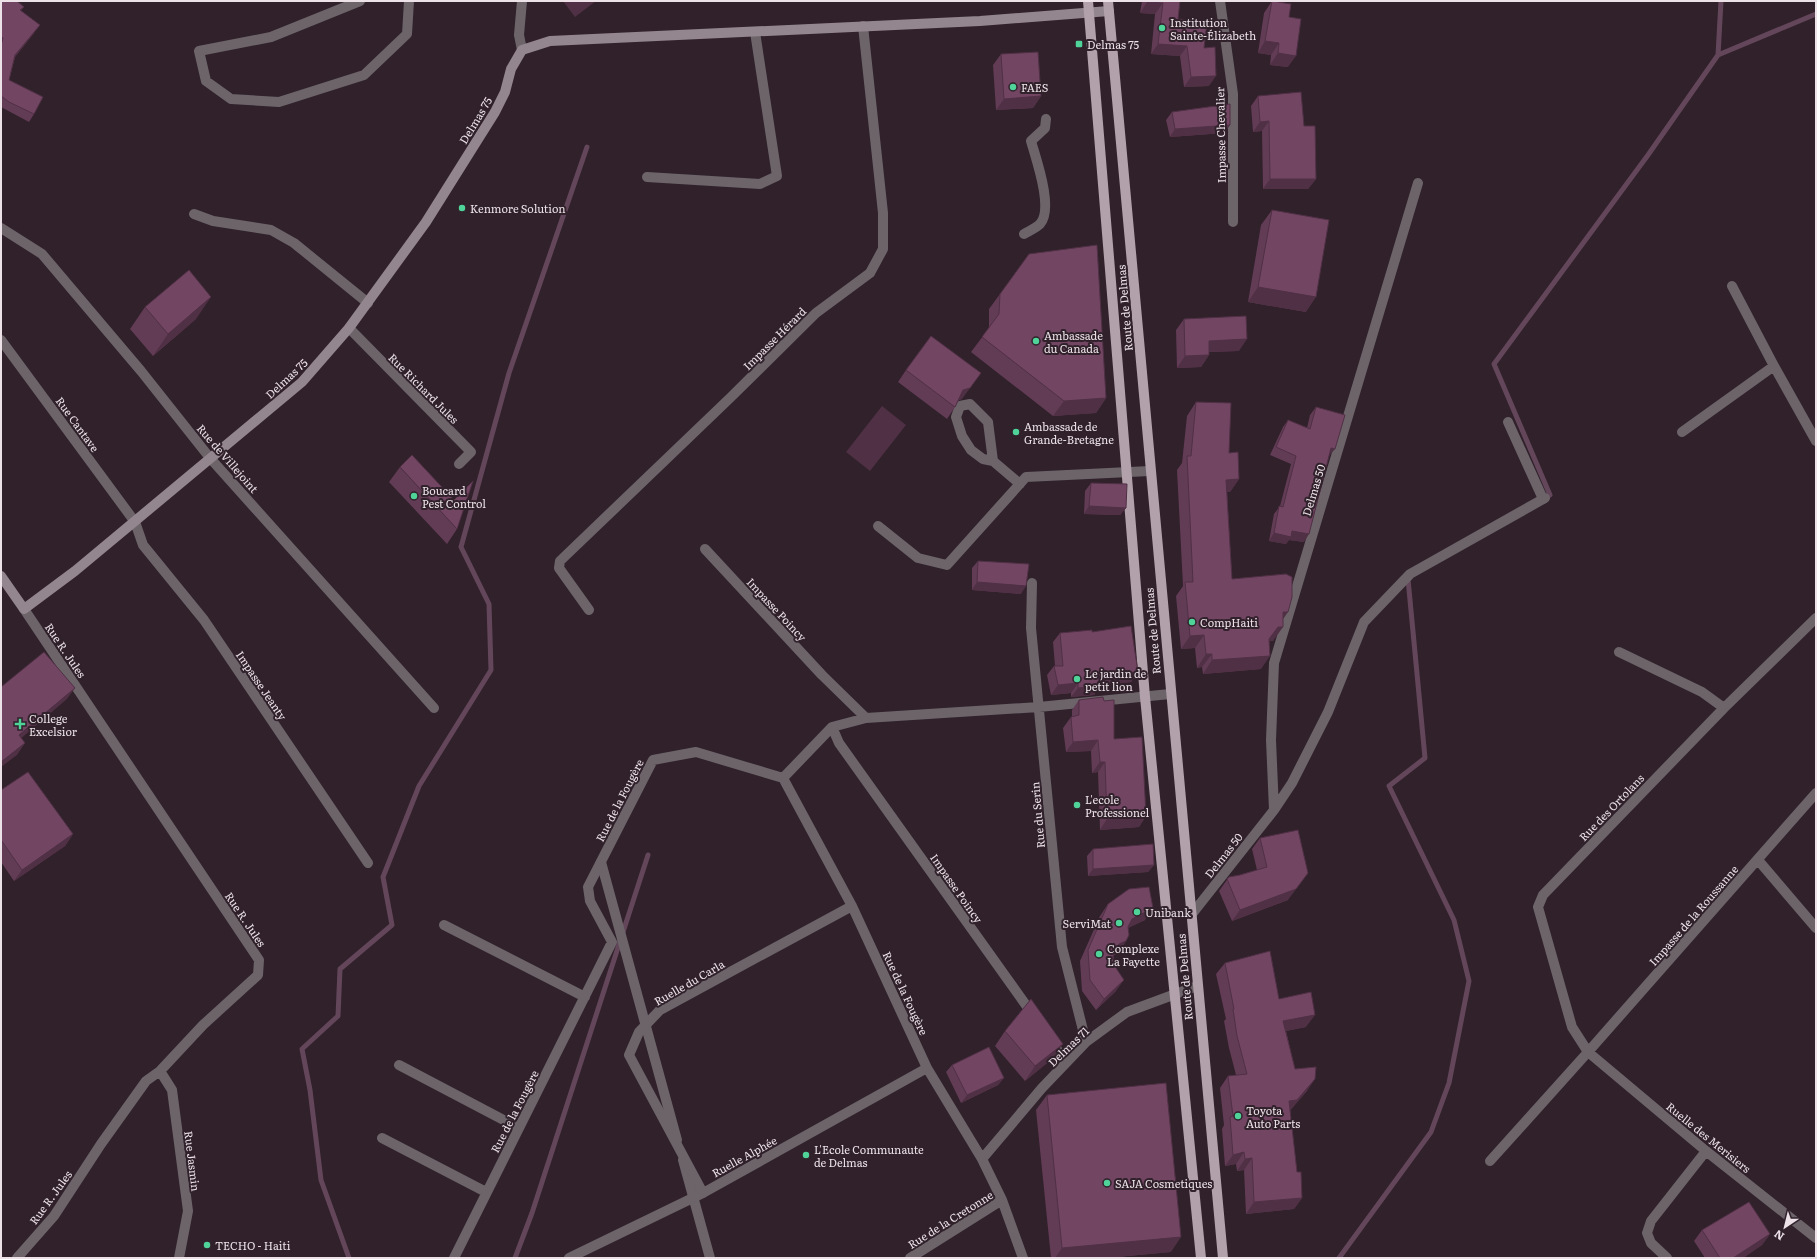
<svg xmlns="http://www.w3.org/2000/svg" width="1817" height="1259" font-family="Literata,serif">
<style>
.green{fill:#4f3044}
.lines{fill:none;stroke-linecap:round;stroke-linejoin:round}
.stream{stroke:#64465b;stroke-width:5}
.lane{stroke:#6c6469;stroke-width:10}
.street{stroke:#6c6469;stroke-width:10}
.secondary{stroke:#94868e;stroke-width:10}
.primary{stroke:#b2a1ab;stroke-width:10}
.wall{fill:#623b55}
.shaded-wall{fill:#503045}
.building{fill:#724563;stroke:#503045}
.poi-dot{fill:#4fd399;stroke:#30212b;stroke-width:1.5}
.labels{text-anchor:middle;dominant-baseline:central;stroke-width:4;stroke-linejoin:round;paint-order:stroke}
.poi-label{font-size:11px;fill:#ede2e8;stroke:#30212b;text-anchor:start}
.street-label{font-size:11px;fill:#ede2e8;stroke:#30212b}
</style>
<rect width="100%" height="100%" fill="#30212b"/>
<path class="green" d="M563,1H596L575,17Z
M882,406L906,425L870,471L846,452Z"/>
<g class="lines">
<path class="stream" d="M1718,55L1721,1
M1544,499L1550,495L1494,364L1648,155L1718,55L1816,14
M349,1258L321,1180L310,1090L302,1049L338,1016L340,969L392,925L383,877L419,786L491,670L489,604L461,547L509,373L587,147
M515,1258L532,1213L648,855
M1339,1258L1431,1132L1449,1083L1469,981L1454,920L1389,786L1425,758L1408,579L1410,578"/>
<path class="lane" d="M647,177L760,184L777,176L755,32
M194,214L213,221L271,230L294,243L368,303
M1024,234C1029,231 1036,228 1040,224C1054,209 1036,159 1031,141L1045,128L1046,119
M1508,422L1543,499
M993,461L983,459L971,450L962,436L956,417L960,406L970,404L988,422L993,461L1020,484
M878,526L918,558L947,565L1026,477L1150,471
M601,862L677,1140
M683,1160L710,1258
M1490,1161L1588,1052"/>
<path class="street" d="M360,1L271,37L199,51L206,81L231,99L279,102L364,75L407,34L409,1
M1220,1L1233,94V222
M522,50L519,35L522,1
M1,228L42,254L141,371L210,458L434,708
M1732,286L1774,366
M349,328L471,452L459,464
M1,340L135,522L143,545L204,620L368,863
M1682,432L1774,366L1816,441
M705,549L822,675L866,718
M1032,583L1031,628L1062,947L1086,1042
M589,610L559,568L560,561L730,398L816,313L870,273L883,249V213L863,26
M1816,618L1724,708L1543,895L1538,907L1572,1027L1588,1052L1706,1151L1816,1238
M1619,652L1702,692L1724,708
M832,727L839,743L1033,1015
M783,778L832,727L866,718L1039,707L1170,694
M1274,810L1292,783L1328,712L1364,622L1410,574L1545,498
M1758,860L1816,928
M1192,914L1274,810L1271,740L1274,663L1418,183
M444,925L585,997
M1050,1040L1066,1062
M1588,1052L1816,793
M399,1065L519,1128
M160,1071L172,1090L188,1211L179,1258
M382,1138L486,1192
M982,1159L1042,1088L1086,1042L1127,1012L1197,986
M703,1193L629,1055L639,1032L660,1010L852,906
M17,1258L54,1216L101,1144L146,1081L160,1071L203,1025L258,975L259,960L24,609
M454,1258L612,942L590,901L588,887L653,760L696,752L783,778L852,906L927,1068L982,1159L1002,1200L1023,1258
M569,1258L703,1193L927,1068
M910,1258L1002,1200
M1667,1258L1651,1243L1647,1233L1651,1221L1706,1151"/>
<path class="secondary" d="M1,576L24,609L75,571L302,382L349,328L426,222L495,112L505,92L511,69L522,50L550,41L980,21L1109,11"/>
<path class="primary" d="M1088,1L1145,697L1201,1258
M1108,1L1223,1258"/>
</g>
<path class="wall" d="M1,1L24,7L21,10L34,33L15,57L9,80L34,114L29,122L1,107Z
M1142,1H1180L1178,19L1204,48L1209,86L1184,87L1180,56L1151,54L1155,14L1140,13Z
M1272,1L1289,17L1288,67L1270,65L1271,55L1258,53L1264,13Z
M1001,54L1041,96L1033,108L996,110L993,65Z
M1258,96L1304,126L1316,179L1308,189H1263L1262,131L1253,132L1251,106Z
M1172,112L1230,125L1224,133L1170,137L1166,120Z
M1272,210L1306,312L1248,302L1261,225Z
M1000,294L1106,398L1096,413L1053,416L971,352L989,328V309Z
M145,307L196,319L153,356L130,329Z
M1184,319L1239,351L1209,352V355L1201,367L1177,368L1176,330Z
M906,370L962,399L959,400L955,407L947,419L898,382Z
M1196,402L1229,453L1239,479L1230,492H1227L1232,579L1283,619L1273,641H1269L1261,669L1203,674L1202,667L1197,668L1195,648L1181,649L1176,596L1183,586L1177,470L1182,463L1187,416Z
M1316,407L1329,456L1304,542L1289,540L1286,544L1269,541L1274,514L1280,506L1291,464L1270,455L1283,427L1288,420L1307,428L1310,415Z
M400,467L457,529L447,544L389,482Z
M1091,483L1126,508L1120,515L1084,514L1085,491Z
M978,561L1021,594L972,590V568Z
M1092,632L1138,672L1131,682L1100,686L1094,695L1071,697V693L1051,695L1047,675L1054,666H1055L1053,642L1060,633Z
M1079,700L1104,701L1114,739L1146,816L1139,827L1100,830L1098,772L1092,773L1091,751L1066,752L1063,728L1071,717H1072V710Z
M1,790L73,834L65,846L14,881L1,862Z
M1260,838L1288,900L1232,921L1219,891L1229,877L1240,875L1257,870L1252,849Z
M1093,849L1154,865L1148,872L1088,876L1087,856Z
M1108,904L1145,920L1128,928L1126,941L1118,953L1114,955L1113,956L1116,991L1096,1010L1082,991L1080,961L1100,916Z
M1225,963L1279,999L1306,1027L1286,1031L1295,1069L1307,1091L1290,1110L1297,1172L1302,1198L1294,1209L1246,1214L1244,1170L1237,1171L1236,1164L1225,1166L1222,1129L1224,1125L1220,1088L1228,1076L1236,1075L1229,1048L1224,1021L1226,1019L1216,974Z
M1005,1031L1052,1059L1025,1081L995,1046Z
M952,1065L1004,1078L998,1085L961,1103L946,1072Z
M1047,1095L1171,1252L1106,1258H1051L1036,1110Z
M1702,1230L1770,1234L1762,1245L1743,1258H1705L1694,1241Z"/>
<path class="shaded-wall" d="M1147,2L1163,3L1155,14L1140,13Z
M40,25L34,33L10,63L15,55Z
M1265,41L1279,43L1271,55L1258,53Z
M1158,44L1187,46L1180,56L1151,54Z
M1278,53L1296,56L1288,67L1270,65Z
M1216,76L1209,86L1184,87L1191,77Z
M1041,96L1033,108L996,110L1004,99Z
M1269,121L1262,131L1253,132L1260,122Z
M1230,125L1224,133L1170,137L1175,129Z
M1270,179H1316L1308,189H1263Z
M1258,287L1316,297L1306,312L1248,302Z
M211,297L196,319L153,356L168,334Z
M1247,339L1239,351L1201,352L1209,341Z
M1209,355L1201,367L1177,368L1185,356Z
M981,373L962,399L956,401L963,390Z
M1106,398L1096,413L1053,416L1064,401Z
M1331,448L1335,449L1329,456Z
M1239,479L1230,492L1217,493L1226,480Z
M1089,506L1126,508L1120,515L1084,514Z
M1292,531L1309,534L1304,542L1289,540L1286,544L1269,541L1274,533Z
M977,582L1026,586L1021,594L972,590Z
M1283,612H1288L1279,625Z
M1278,627H1283L1273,641H1268L1259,653Z
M1204,635L1195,648L1181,649L1190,636Z
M1206,654H1212L1202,667L1197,668Z
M1270,656L1261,669L1203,674L1212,660Z
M1138,672L1131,682L1100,686L1094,695L1071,697L1078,688L1099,677Z
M1078,683L1071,693L1051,695L1058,685Z
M75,688L67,699L11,747L19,735Z
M1098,740L1091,751L1066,752L1073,742Z
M25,743L17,755L1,767V762Z
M1100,762H1105L1098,772L1092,773Z
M1146,816L1139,827L1100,830L1107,819Z
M73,834L65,846L14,881L22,870Z
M1154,865L1148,872L1088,876L1093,869Z
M1308,873L1288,900L1232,921L1240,910Z
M1153,908L1145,920L1124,930L1132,919Z
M1126,941L1118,953L1111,956L1119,944Z
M1124,980L1116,991L1096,1010L1104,999Z
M1315,1015L1306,1027L1275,1033L1283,1021Z
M1063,1044L1052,1059L1025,1081L1035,1066Z
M1004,1078L998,1085L961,1103L967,1095Z
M1315,1079L1307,1091L1289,1112V1101Z
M1244,1152L1236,1164L1225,1166L1233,1155Z
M1252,1158L1244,1170L1237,1171L1245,1159Z
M1302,1198L1294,1209L1246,1214L1254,1202Z
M1770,1234L1762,1245L1743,1258H1733Z
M1181,1237L1171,1252L1106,1258H1055L1062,1248Z"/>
<path class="building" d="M1,1H17L24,7L20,10L40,25L15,55L9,80L43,97L34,114L9,102L1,96V45L3,38L1,36Z
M1148,1H1180L1178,19L1207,22L1204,48L1215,47L1216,76L1191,77L1187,46L1158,44L1163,3L1147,2Z
M1272,1L1291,4L1289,17L1301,19L1296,56L1278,53L1279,43L1265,41Z
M1038,52L1041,96L1004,99L1001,54Z
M1301,92L1304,126H1315L1316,179H1270L1269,121L1260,122L1258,96Z
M1230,104V125L1175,129L1172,112Z
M1272,210L1329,220L1316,297L1258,287Z
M1097,245L1106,398L1064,401L982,337L999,314L1000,294L1029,254Z
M189,270L211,297L168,334L145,307Z
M1246,316L1247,339L1209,341V355L1185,356L1184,319Z
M931,336L981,373L970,388L963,390L955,407L906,370Z
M1196,402L1231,403L1229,453L1238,452L1239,479L1226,480L1232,579L1286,574L1292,577V597L1288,612H1283V627H1278L1269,639L1270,656L1212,660V654H1206L1204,635L1190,636L1185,582H1193L1187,456H1191Z
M1316,407L1345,415L1335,449L1331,448L1309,534L1292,531L1291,537L1274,533L1279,506L1283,507L1296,456L1276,447L1288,420L1310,429Z
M412,455L454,500L473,481L457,529L400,467Z
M1091,483L1127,484L1126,508L1089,506Z
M978,561L1029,564L1026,586L977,582Z
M1131,626L1138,672L1099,677L1100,686L1078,688V683L1058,685L1054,666H1063L1060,633L1092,630V632Z
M44,652L75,688L19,735L25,743L1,762V687Z
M1103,697L1104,701L1114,700V739L1142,737L1146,816L1107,819L1105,762H1100L1098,740L1073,742L1071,717L1079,715V700Z
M28,772L73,834L22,870L1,840V790Z
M1298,830L1308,873L1296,889L1240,910L1227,879L1229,877L1240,875L1267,867L1260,838Z
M1153,844L1154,865L1093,869V849Z
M1149,887L1153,908L1132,919L1128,927L1129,935L1126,941L1119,944L1113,956L1116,968L1124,980L1104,999L1090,980L1088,950L1108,904L1129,889Z
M1270,951L1279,999L1311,992L1315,1015L1283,1021L1295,1069L1316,1067L1315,1079L1297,1100L1289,1101L1297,1172H1301L1302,1198L1254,1202L1252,1158L1245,1159L1244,1152L1233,1155L1230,1117L1233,1116L1228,1076L1247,1074L1237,1036L1233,1009H1234L1225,963Z
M1031,999L1063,1044L1035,1066L1005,1031Z
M989,1047L1004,1078L967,1095L952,1065Z
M1166,1083L1181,1237L1062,1248L1047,1095Z
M1749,1202L1770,1234L1733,1258H1720L1702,1230Z"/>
<g class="poi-dot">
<circle cx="1162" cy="28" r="4"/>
<rect x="1075" y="40" width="8" height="8" rx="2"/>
<circle cx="1013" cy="87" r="4"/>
<circle cx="462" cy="208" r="4"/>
<circle cx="1036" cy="341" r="4"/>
<circle cx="1016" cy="432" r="4"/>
<circle cx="414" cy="496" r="4"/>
<circle cx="1192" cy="622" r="4"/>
<circle cx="1077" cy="679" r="4"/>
<path d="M18 718h4v4h4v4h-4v4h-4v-4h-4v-4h4z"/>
<circle cx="1077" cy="805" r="4"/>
<circle cx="1137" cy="912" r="4"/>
<circle cx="1119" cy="923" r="4"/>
<circle cx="1099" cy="954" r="4"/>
<circle cx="1238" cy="1116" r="4"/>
<circle cx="806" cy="1155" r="4"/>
<circle cx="1107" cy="1183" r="4"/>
<circle cx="207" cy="1245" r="4"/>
</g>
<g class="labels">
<g class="poi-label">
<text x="1170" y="22">Institution<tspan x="1170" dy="13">Sainte-Élizabeth</tspan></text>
<text x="1087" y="44">Delmas 75</text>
<text x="1021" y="87">FAES</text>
<text x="470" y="208">Kenmore Solution</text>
<text x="1044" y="335">Ambassade<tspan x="1044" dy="13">du Canada</tspan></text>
<text x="1024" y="426">Ambassade de<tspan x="1024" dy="13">Grande-Bretagne</tspan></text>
<text x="422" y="490">Boucard<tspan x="422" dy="13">Pest Control</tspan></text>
<text x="1200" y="622">CompHaiti</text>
<text x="1085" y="673">Le jardin de<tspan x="1085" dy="13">petit lion</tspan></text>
<text x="29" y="718">College<tspan x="29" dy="13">Excelsior</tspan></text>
<text x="1085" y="799">L'ecole<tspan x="1085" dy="13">Professionel</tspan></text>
<text x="1145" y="912">Unibank</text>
<text x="1111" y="923" text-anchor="end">ServiMat</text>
<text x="1107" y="948">Complexe<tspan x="1107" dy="13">La Fayette</tspan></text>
<text x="1246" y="1110">Toyota<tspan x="1246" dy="13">Auto Parts</tspan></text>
<text x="814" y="1149">L'Ecole Communaute<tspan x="814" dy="13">de Delmas</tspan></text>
<text x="1115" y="1183">SAJA Cosmetiques</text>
<text x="215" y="1245">TECHO - Haiti</text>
</g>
<g class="street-label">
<text transform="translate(475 120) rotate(-59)">Delmas 75</text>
<text transform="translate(1220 135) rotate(-91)">Impasse Chevalier</text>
<text transform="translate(1124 308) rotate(-95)">Route de Delmas</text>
<text transform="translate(774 338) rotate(-45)">Impasse Hérard</text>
<text transform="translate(286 378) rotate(-43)">Delmas 75</text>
<text transform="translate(424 388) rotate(45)">Rue Richard Jules</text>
<text transform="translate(78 424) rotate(54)">Rue Cantave</text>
<text transform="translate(228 458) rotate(49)">Rue de Villejoint</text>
<text transform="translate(1313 490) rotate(-73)">Delmas 50</text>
<text transform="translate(777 609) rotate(47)">Impasse Poincy</text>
<text transform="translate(1152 631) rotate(-95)">Route de Delmas</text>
<text transform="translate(66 650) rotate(56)">Rue R. Jules</text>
<text transform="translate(262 685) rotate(56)">Impasse Jeanty</text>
<text transform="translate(619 800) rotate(-63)">Rue de la Fougère</text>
<text transform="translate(1611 807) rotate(-46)">Rue des Ortolans</text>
<text transform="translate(1037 815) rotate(-95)">Rue du Serin</text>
<text transform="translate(1223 855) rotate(-52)">Delmas 50</text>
<text transform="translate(957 888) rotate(55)">Impasse Poincy</text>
<text transform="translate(1693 915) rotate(-49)">Impasse de la Roussanne</text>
<text transform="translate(246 919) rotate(56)">Rue R. Jules</text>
<text transform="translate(1184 977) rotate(-95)">Route de Delmas</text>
<text transform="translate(689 982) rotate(-30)">Ruelle du Carla</text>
<text transform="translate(906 993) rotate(65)">Rue de la Fougère</text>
<text transform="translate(1068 1046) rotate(-44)">Delmas 71</text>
<text transform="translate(514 1111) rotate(-63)">Rue de la Fougère</text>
<text transform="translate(1709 1137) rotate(39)">Ruelle des Merisiers</text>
<text transform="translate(744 1156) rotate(-29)">Ruelle Alphée</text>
<text transform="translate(193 1161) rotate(83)">Rue Jasmin</text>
<text transform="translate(50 1197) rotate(-54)">Rue R. Jules</text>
<text transform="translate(950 1219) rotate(-32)">Rue de la Cretonne</text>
</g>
</g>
<rect width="1817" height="1259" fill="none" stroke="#ede2e8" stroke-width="4"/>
<g transform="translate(1785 1227) rotate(215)" stroke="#30212b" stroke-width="3" paint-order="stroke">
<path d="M0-3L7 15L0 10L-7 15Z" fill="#ede2e8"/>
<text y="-6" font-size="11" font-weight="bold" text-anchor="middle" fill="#ede2e8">N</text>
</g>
</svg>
